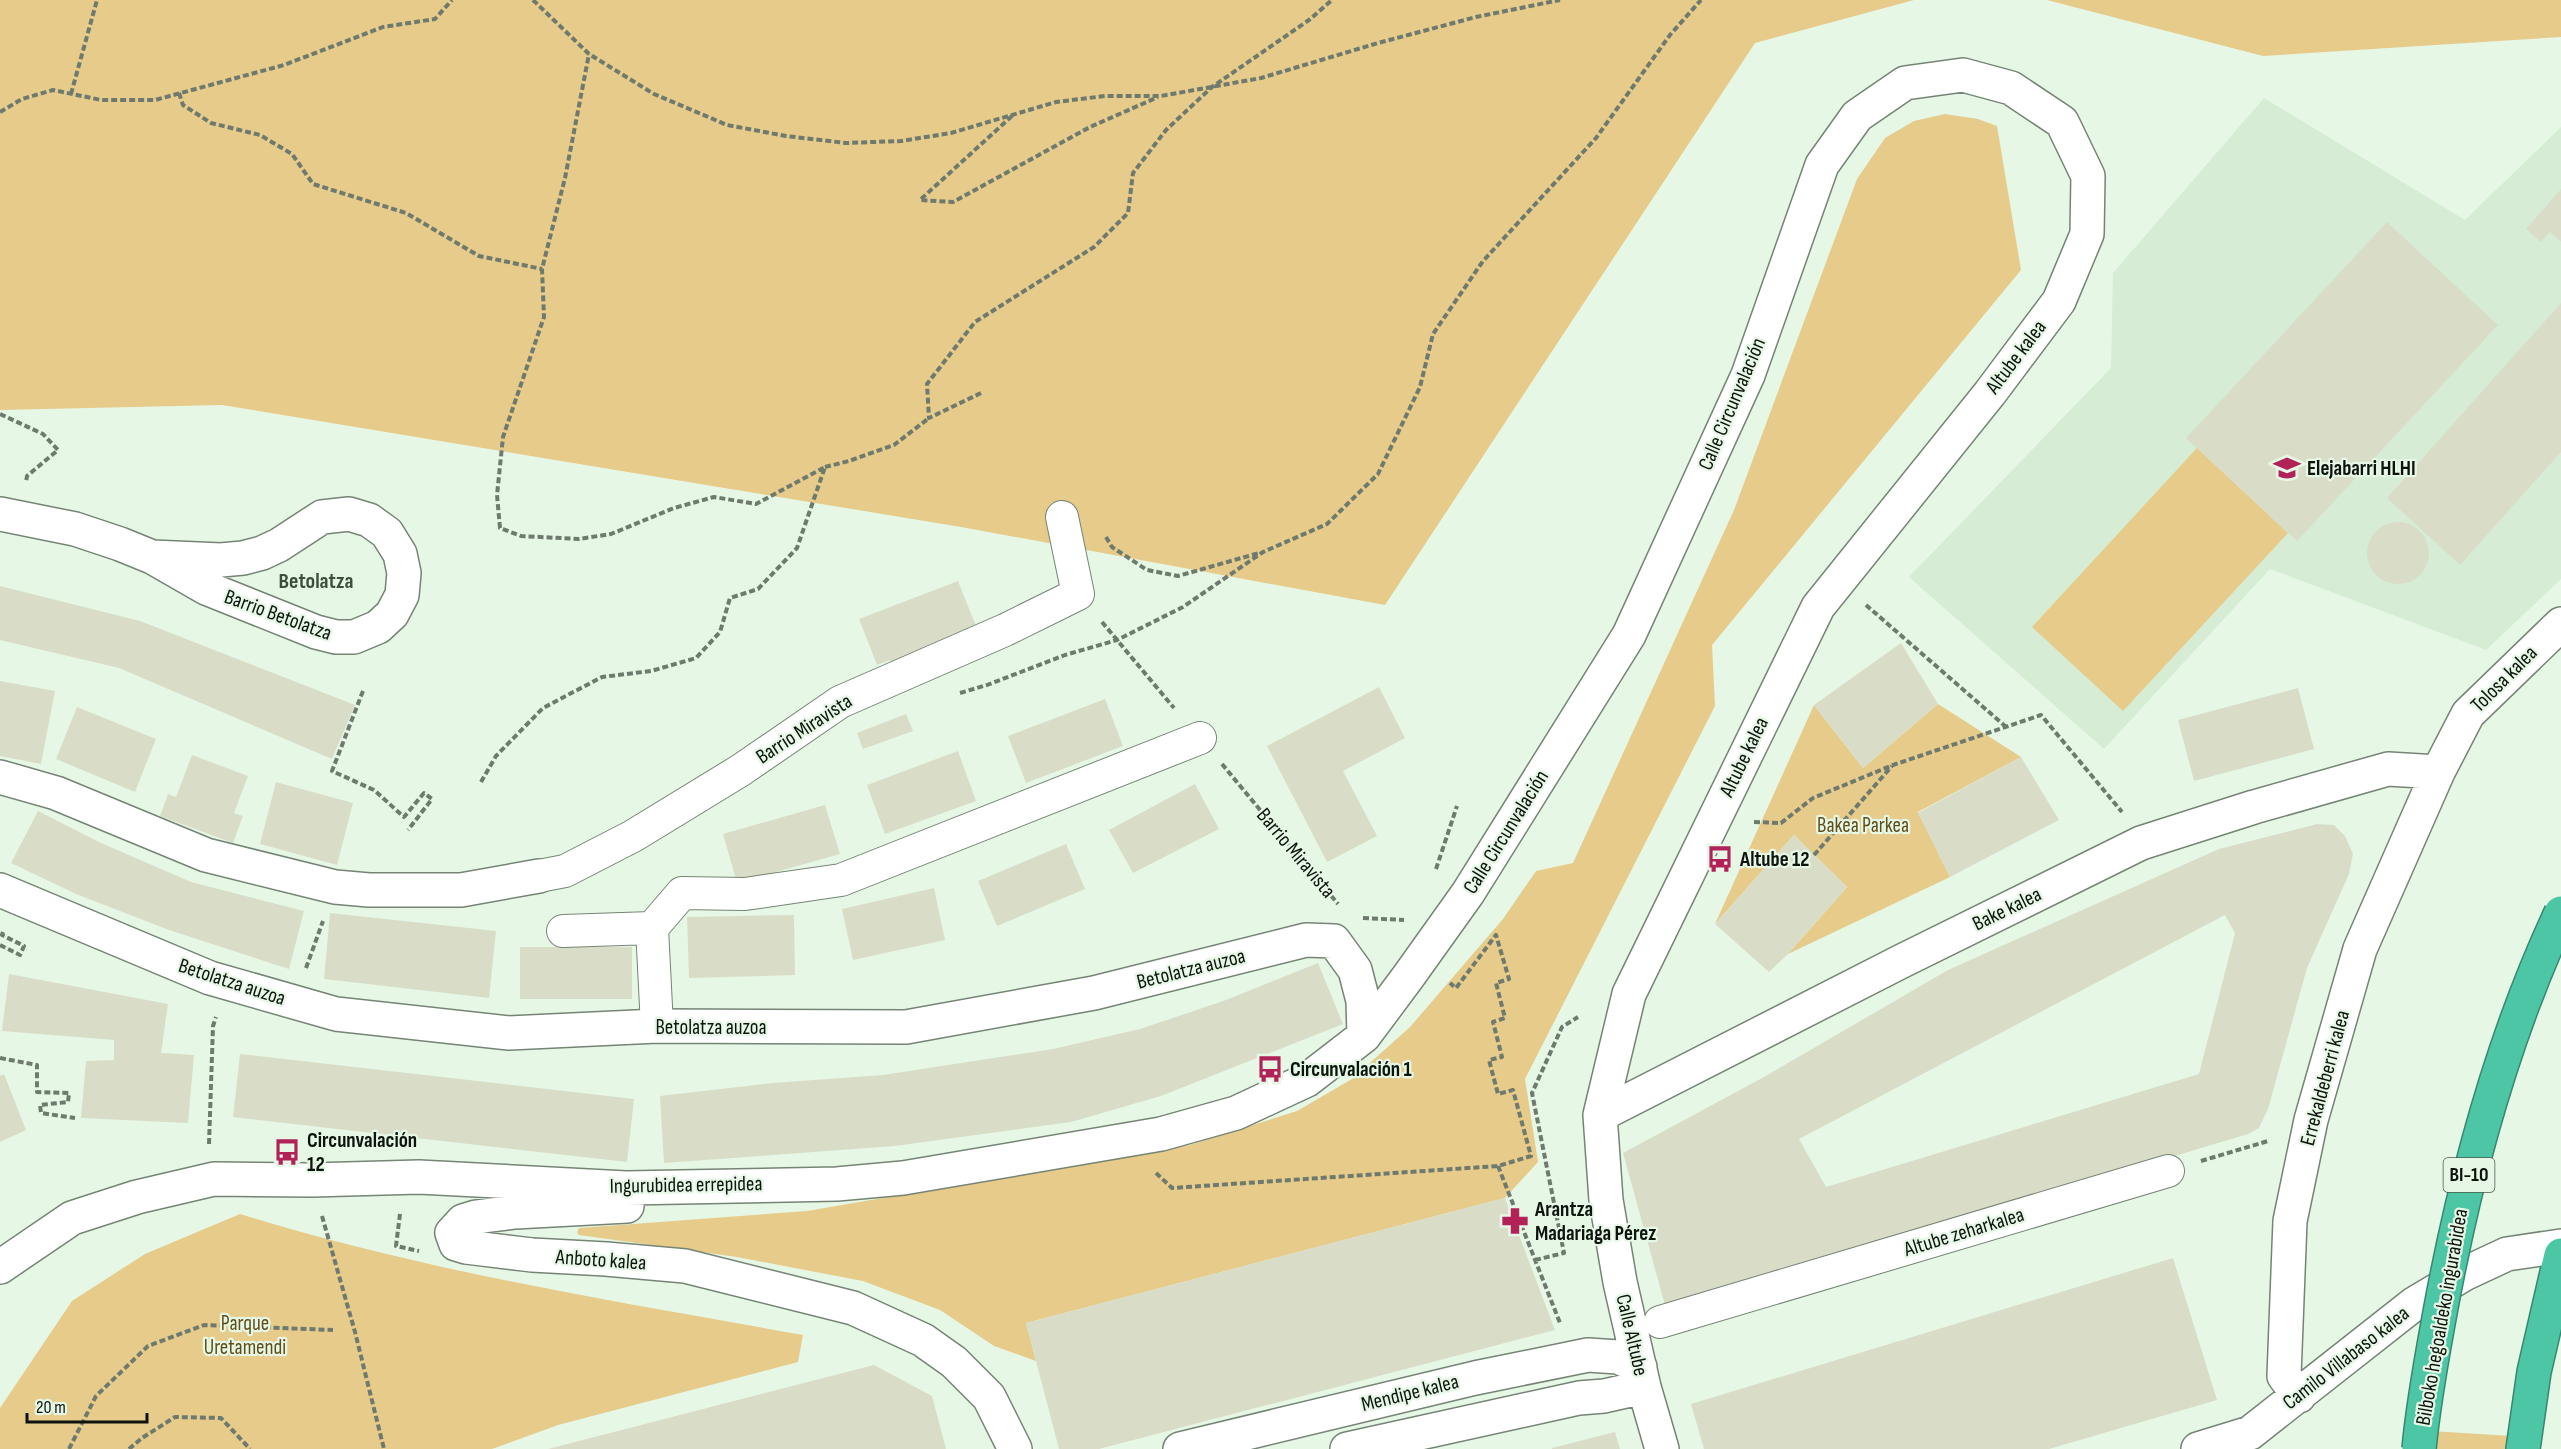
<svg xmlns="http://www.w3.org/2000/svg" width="2561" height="1449" font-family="'Sofia Sans Condensed',sans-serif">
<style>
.built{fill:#d6ecd5}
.green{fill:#e6cb8a}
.building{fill:#d9ddc8;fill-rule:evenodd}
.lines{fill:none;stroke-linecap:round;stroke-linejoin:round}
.pedestrian-casing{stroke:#758475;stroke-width:34}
.minor-casing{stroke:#758475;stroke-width:36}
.motorway-casing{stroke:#378770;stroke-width:36}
.path{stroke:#6f7a6f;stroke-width:4;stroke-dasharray:6 3;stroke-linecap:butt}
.pedestrian{stroke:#fff;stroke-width:32}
.minor{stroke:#fff;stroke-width:33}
.motorway{stroke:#4dc6a6;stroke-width:33}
.motorway-bridge-casing{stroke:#378770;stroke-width:36;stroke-linecap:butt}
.motorway-bridge{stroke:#4dc6a6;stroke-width:33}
.labels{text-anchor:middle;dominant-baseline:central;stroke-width:4.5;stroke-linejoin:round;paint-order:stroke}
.shield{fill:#e6f7e6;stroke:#4e574e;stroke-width:1.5}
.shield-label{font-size:20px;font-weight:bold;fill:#0d130d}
.street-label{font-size:21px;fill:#0d130d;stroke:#e6f7e6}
.poi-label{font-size:21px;font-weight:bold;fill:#0d130d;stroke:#e6f7e6;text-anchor:start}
.park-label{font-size:21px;fill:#614d19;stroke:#e6f7e6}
.neighbourhood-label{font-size:22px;font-weight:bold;fill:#3f4d3f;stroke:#e6f7e6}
</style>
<rect width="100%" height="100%" fill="#e6f7e6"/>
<path class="built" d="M2264,98L2465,220L2561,127V579L2486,650L2270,569L2104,749L1909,577L2111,368L2113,273Z"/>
<path class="green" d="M0,0H1914L1755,43L1385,605L961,527L222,405L0,410Z
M2047,0H2561V37L2263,56Z
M1945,114L1978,119L1997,126L2021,270L1712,645L1715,706L1525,1079L1538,1162L1505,1198L1026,1323L1036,1361L994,1346L940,1310L863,1281L737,1257L579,1235L577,1232L579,1228L807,1211L1190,1145L1297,1111L1352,1079L1410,1027L1503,919L1536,871L1573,863L1734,510L1857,179L1885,138L1914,121Z
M2197,448L2288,533L2123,711L2032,627Z
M1938,704L2021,757L1918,812L1950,877L1788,954L1847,887L1794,835L1715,924L1814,705L1863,768Z
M240,1214C424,1271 613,1301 803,1335L798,1362L558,1425L492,1449H0V1408L72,1301L145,1254Z
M2415,1430L2511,1436L2510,1449H2413Z"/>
<path class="building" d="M2561,189V242L2550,232L2541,242L2526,229Z
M2387,222L2498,325L2297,541L2186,438Z
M2561,303V452L2460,565L2387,498Z
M2367 553a31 31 0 1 1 62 0a31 31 0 1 1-62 0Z
M958,581L976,626L892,666L890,660L877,665L859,619Z
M0,586L140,621L355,705L332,759L119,668L0,640Z
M1901,643L1938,704L1863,768L1814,705Z
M0,681L55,691L41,764L0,756Z
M1379,687L1405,738L1343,771L1377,836L1327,862L1267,746Z
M2298,688L2314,749L2194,781L2178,720Z
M1105,699L1123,746L1026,783L1008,736Z
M77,707L156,739L135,792L56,759Z
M906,714L913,731L863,749L857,733Z
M958,751L976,801L885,834L867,785Z
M192,755L248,776L234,813L243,816L233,843L160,816L168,794L176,797Z
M2021,757L2059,820L1950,877L1918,813Z
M276,782L353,803L337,865L260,844Z
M1195,784L1219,829L1133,873L1109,830Z
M825,805L840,854L737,883L723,834Z
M38,811L99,842L191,882L304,911L289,969L169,930L76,894L11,863Z
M2317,824L2334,825L2345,836L2353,854L2349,874L2307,968L2268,1109L2259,1128L2248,1134L1666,1309L1623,1153L1764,1077L1948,970L2219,849ZM2225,915L2235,933L2199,1074L1826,1187L1799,1139Z
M1794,835L1847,887L1788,954L1769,972L1715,924Z
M1066,844L1085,889L997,926L978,881Z
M934,888L945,940L853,960L842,909Z
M330,913L496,931L489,998L324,979Z
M794,915L795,975L689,978L687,917Z
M520,947H632V999H520Z
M1318,963L1343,1024L1161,1096L1071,1122L895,1146L664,1163L660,1096L772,1083L883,1075L1053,1049L1140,1029L1226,1000Z
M9,974L168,1004L161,1053L194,1055L188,1123L81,1118L86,1061L114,1060V1040L2,1031Z
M240,1054L634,1099L627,1162L233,1117Z
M4,1074L26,1130L0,1142V1076Z
M1505,1198L1555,1330L1099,1449H1059L1026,1323Z
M2173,1258L2217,1400L2049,1449H1704L1691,1404Z
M874,1365L932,1396L946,1449H548Z
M1615,1432L1620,1449H1552V1448Z"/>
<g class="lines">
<defs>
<path id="pedestrian" d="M539,876L565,871L633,836L741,770L840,702L1005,630L1078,594L1062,517
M652,928L657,1026
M563,931L652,928L682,893L745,894L841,880L1200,738
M1660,1322L2168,1171"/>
<path id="minor" d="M0,514L75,529L120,544L152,557L206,588L316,632L336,637H354L378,627L392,614L402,595L404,573L400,554L387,533L369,520L349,514L322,517L279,545L262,553L243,558L221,560L152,557
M0,777L56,793L206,855L335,887L369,890H461L539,876
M0,890L210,978L336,1014L509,1033L657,1026L906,1027L1094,993L1306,940L1334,941L1355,970L1363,1001L1364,1036
M1600,1115L1902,961L2141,843L2254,807L2388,769L2438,772
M627,1206L515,1212L476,1217L463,1221L452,1233L456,1244L466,1247L532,1255L606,1259L685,1266L853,1308L923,1340L954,1362L989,1397L1015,1449
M0,1267L72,1218L137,1197L214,1179L312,1180L419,1177L626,1188L837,1184L903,1178L1161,1134L1236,1113L1307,1080L1364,1036L1408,977L1468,893L1629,635L1748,375L1822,165L1857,116L1905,83L1963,75L2011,88L2062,122L2088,176L2087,234L2059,301L1990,393L1818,607L1629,994L1600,1115L1606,1200L1620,1282L1644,1387L1662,1449
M2299,1396L2284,1376L2290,1221L2311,1120L2360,949L2438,772L2468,714L2561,624
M1180,1449L1475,1378L1588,1355L1618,1357L1640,1367
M1347,1449L1579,1398L1604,1396L1644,1387
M2198,1449L2250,1433L2414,1304L2464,1274L2507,1254L2561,1246"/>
<path id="motorway" d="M2523,1449L2534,1372L2561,1255"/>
</defs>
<use href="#pedestrian" class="pedestrian-casing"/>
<use href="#minor" class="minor-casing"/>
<use href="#motorway" class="motorway-casing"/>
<path class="path" d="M533,0L589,54L654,94L727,125L786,136L846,143L901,141L951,133L1056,102L1105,96H1161L1261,78L1378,43L1476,17L1560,0
M179,93L183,105L211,123L260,135L292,154L313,184L406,213L479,256L542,269
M71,94L97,0
M0,112L22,99L53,90L101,100H155L284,65L383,27L435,19L452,0
M1012,116L920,200L953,202L1090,127L1158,97
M981,393L929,418L927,384L975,322L1094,247L1128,213L1133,173L1166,130L1212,87L1309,20L1332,0
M0,414L43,434L58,450L27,476L26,482
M825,467L849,461L894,445L929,418
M1106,537L1112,547L1147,570L1178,576L1259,553
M1866,605L2005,726
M1102,622L1174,708
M363,691L332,771L374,790L404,817L424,793L432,799L408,830
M960,693L987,685L1065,655L1117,640L1183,607L1263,552L1327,524L1378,474L1420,387L1433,334L1483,261L1596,138L1670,35L1701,0
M1222,764L1338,904
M481,782L496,756L543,708L602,677L651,671L696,658L720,632L730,598L758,589L797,548L825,467L756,504L714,497L674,508L611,534L579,539L521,536L500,528L497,495L503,437L544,317L542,269L565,178L589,54
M1754,822L1781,823L1813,798L1893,765L2041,715L2122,812
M1814,855L1892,766
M1436,869L1457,806
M1363,918L1404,920
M0,945L20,955L24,946L2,935L3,932
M306,968L323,921
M0,1058L37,1065V1092L69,1093L68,1102L40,1105L41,1113L75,1118
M209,1144L213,1026L216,1017
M2201,1161L2268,1141
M1498,1166L1560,1323
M1156,1173L1172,1188L1498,1166L1531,1156L1513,1090L1498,1094L1489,1060L1502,1057L1493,1022L1505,1018L1496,983L1509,979L1496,935L1456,988L1450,983
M400,1214L396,1246L419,1251
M322,1216L355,1332L384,1449
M1535,1260L1564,1253L1532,1093L1562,1027L1578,1017
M69,1449L96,1396L148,1346L204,1325L333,1330
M129,1449L142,1438L175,1417L221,1418L250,1449"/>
<use href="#pedestrian" class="pedestrian"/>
<use href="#minor" class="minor"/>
<use href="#motorway" class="motorway"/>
<defs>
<path id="motorway-bridge" d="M2419,1449C2423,1405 2431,1362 2439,1318C2464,1180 2501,1041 2561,913"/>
</defs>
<use href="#motorway-bridge" class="motorway-bridge-casing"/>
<use href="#motorway-bridge" class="motorway-bridge"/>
</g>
<defs>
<symbol id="school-bare" viewBox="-9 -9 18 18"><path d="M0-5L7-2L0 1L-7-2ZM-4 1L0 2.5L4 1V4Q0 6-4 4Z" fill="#b12259" stroke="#e6f7e6" stroke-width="2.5" paint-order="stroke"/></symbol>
<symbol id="bus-bare" viewBox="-9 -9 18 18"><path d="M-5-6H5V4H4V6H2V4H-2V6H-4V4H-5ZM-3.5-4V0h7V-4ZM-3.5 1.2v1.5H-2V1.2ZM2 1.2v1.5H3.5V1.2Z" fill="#b12259" stroke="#e6f7e6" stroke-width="2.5" paint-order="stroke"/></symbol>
<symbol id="pharmacy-bare" viewBox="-9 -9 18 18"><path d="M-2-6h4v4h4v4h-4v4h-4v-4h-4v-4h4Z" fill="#b12259" stroke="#e6f7e6" stroke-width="2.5" paint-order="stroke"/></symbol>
</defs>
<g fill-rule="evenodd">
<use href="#school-bare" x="2268" y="449" width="38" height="38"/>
<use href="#bus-bare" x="1701" y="840" width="38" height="38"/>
<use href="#bus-bare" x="1251" y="1050" width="38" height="38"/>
<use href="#bus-bare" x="268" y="1133" width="38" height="38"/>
<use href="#pharmacy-bare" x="1496" y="1202" width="38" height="38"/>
</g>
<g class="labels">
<rect class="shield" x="2443.5" y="1158" width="51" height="34" rx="4.5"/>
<g class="shield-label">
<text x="2469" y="1175">BI-10</text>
</g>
<g class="street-label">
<text transform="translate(2016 357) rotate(-53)">Altube kalea</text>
<text transform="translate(1732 404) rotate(-67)">Calle Circunvalación</text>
<text transform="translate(278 615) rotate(20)">Barrio Betolatza</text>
<text transform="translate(2504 679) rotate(-45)">Tolosa kalea</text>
<text transform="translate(804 729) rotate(-33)">Barrio Miravista</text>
<text transform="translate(1744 757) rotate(-64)">Altube kalea</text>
<text transform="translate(1506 832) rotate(-58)">Calle Circunvalación</text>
<text transform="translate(1296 853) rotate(50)">Barrio Miravista</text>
<text transform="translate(2007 909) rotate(-26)">Bake kalea</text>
<text transform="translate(1191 969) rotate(-14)">Betolatza auzoa</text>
<text transform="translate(232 982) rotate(18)">Betolatza auzoa</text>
<text x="711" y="1027">Betolatza auzoa</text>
<text transform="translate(2325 1078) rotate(-75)">Errekaldeberri kalea</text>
<text transform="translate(686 1185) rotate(-1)">Ingurubidea errepidea</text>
<text transform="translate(1964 1232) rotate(-17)">Altube zeharkalea</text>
<text transform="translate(601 1260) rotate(4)">Anboto kalea</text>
<text transform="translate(2442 1317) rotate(-80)">Bilboko hegoaldeko ingurabidea</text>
<text transform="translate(1632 1335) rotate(77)">Calle Altube</text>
<text transform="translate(2346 1358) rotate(-38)">Camilo Villabaso kalea</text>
<text transform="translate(1410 1393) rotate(-14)">Mendipe kalea</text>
</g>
<g class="poi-label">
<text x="2307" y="468">Elejabarri HLHI</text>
<text x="1740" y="859">Altube 12</text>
<text x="1290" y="1069">Circunvalación 1</text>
<text x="307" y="1140">Circunvalación<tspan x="307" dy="24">12</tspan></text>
<text x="1535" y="1209">Arantza<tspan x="1535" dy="24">Madariaga Pérez</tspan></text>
</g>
<g class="park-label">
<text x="1863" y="825">Bakea Parkea</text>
<text x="245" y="1323">Parque<tspan x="245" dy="24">Uretamendi</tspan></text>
</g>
<g class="neighbourhood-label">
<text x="316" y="581">Betolatza</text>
</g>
</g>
<path d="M27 1413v9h120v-9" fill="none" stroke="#0d130d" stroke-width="3"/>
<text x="36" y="1413" font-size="18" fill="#0d130d" stroke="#e6f7e6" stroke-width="4.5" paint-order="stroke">20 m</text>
</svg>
